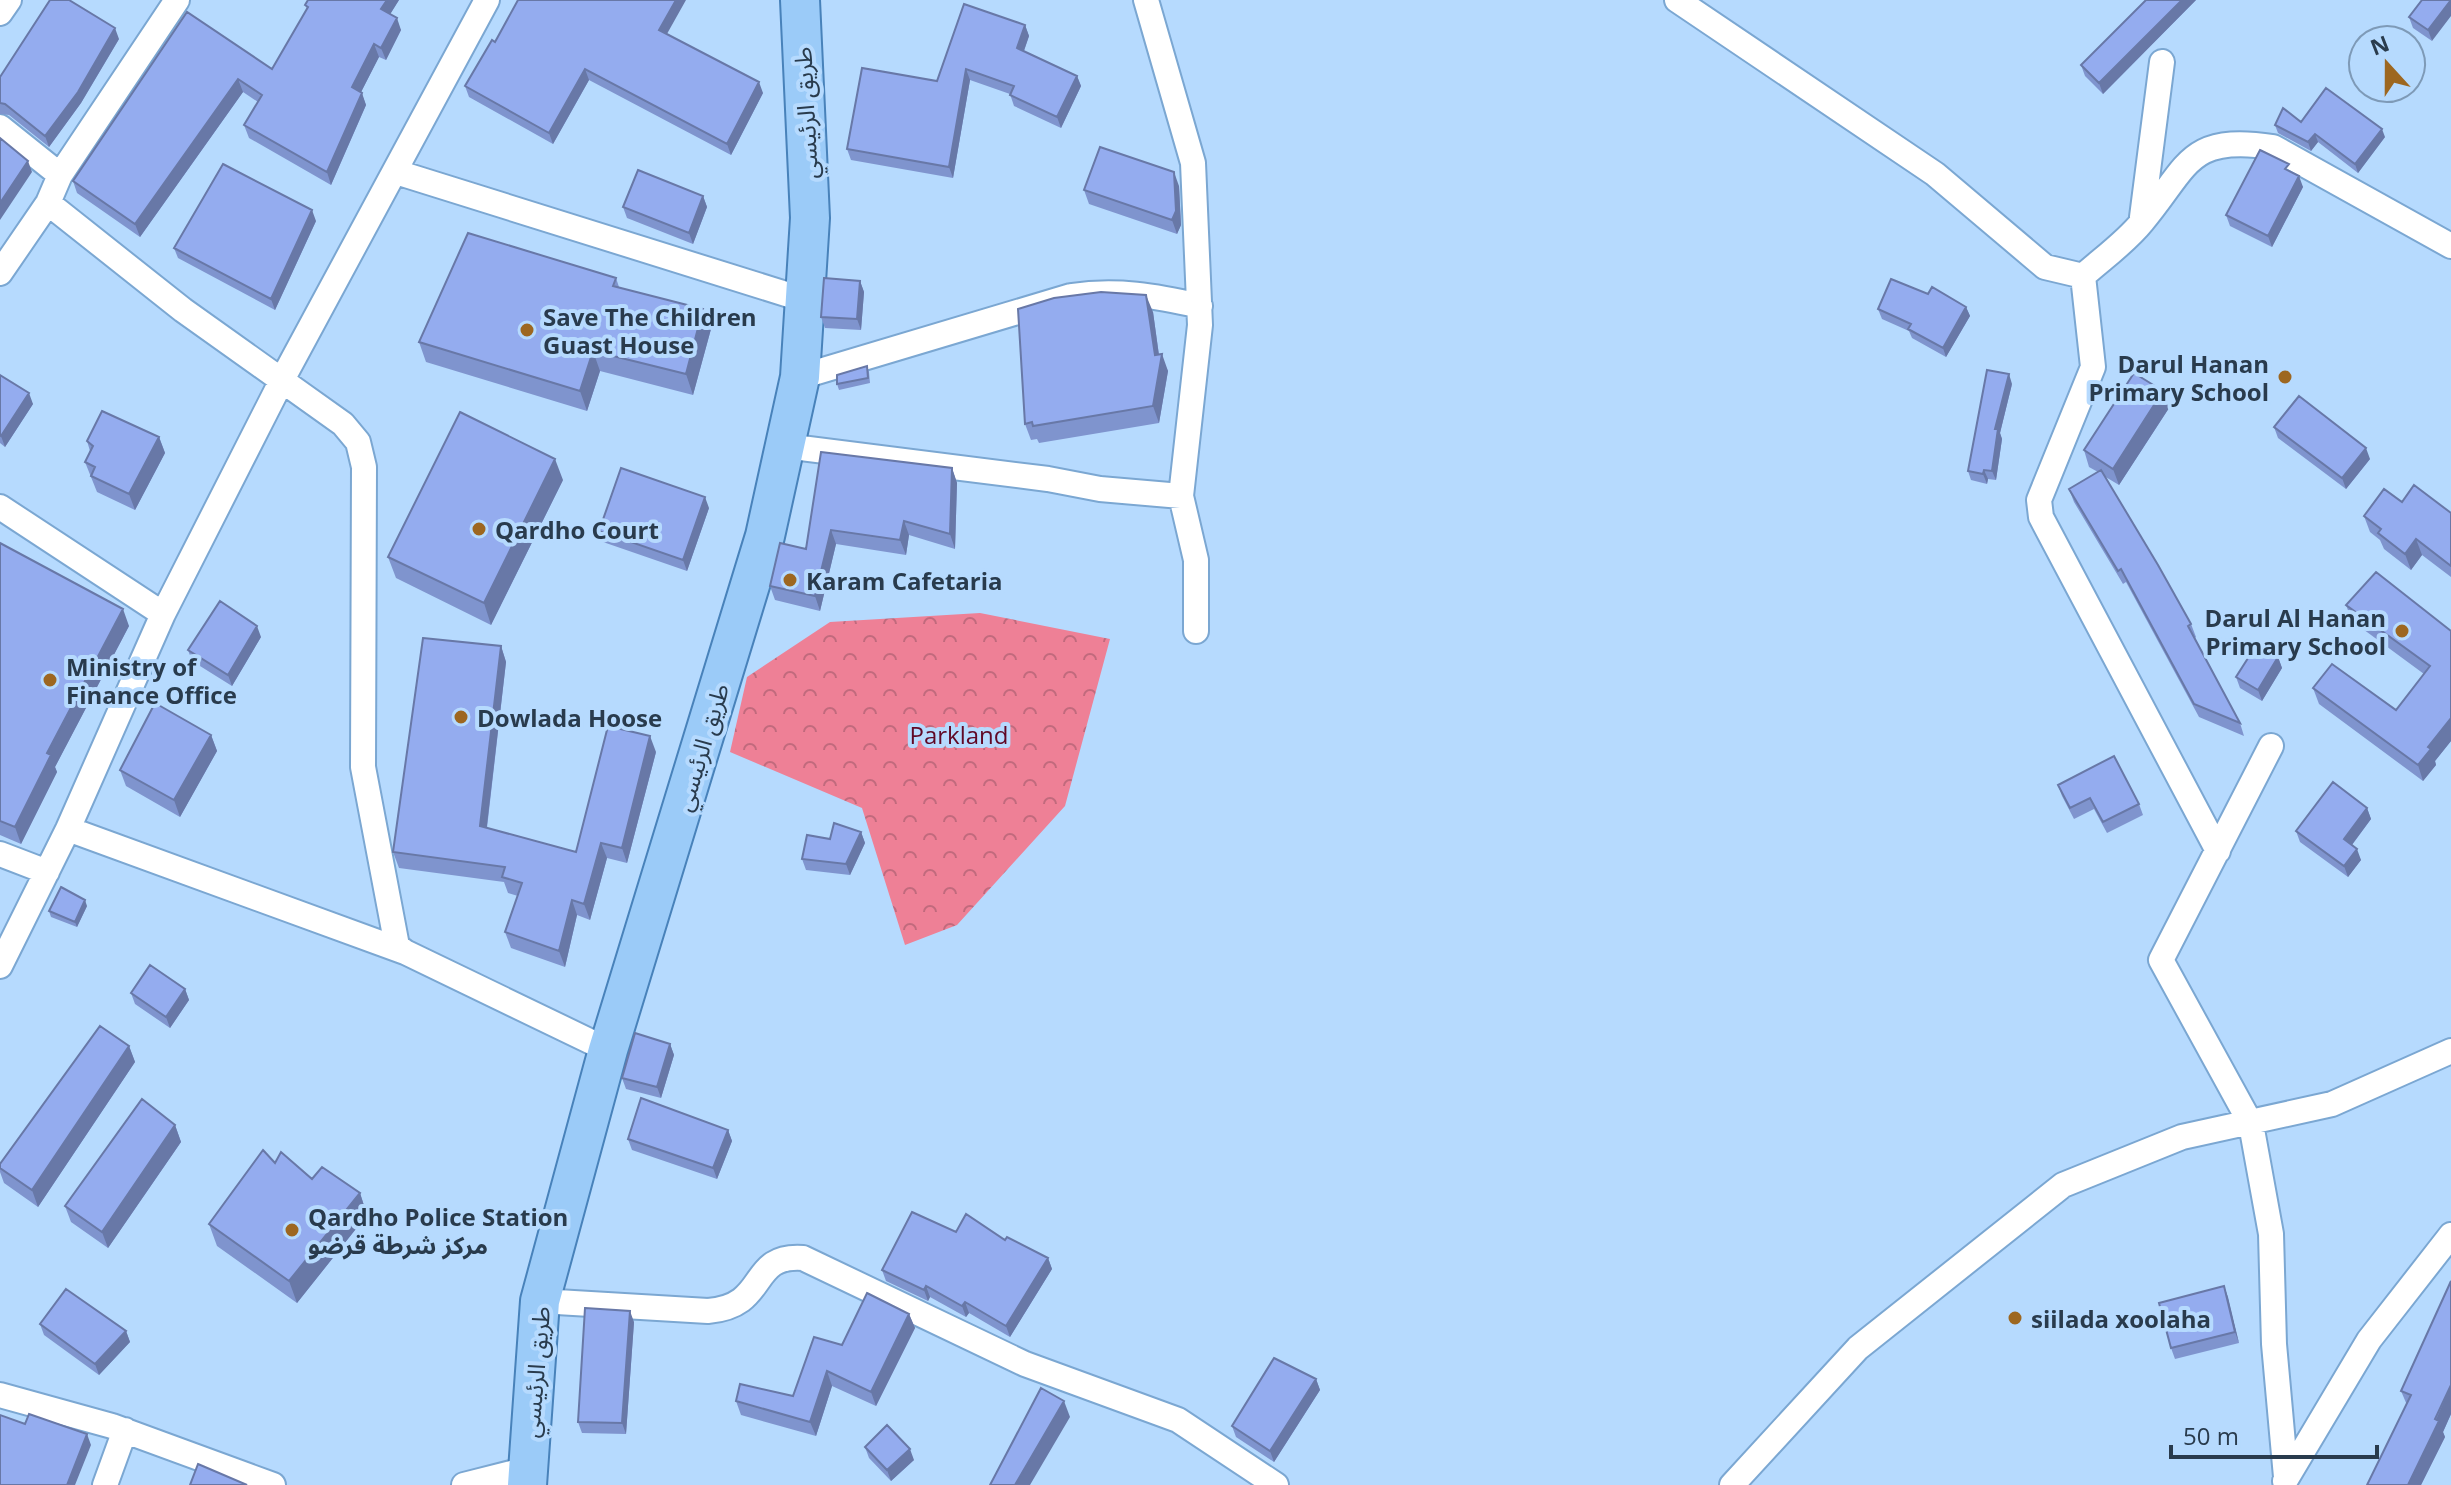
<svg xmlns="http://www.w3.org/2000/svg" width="2451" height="1485" font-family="'Open Sans','Noto Sans Arabic',sans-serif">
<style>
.park{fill:url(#park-crowns)}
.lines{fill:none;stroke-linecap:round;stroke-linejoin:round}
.street-casing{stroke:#7ba7d2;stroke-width:28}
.primary-casing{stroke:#4882ba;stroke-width:42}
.street{stroke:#fff;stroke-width:24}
.primary{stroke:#9bcbf8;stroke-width:38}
.wall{fill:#7f94ce}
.shaded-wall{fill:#6878a7}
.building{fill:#94acef;stroke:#6878a7;stroke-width:2}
.poi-dot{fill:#9d6720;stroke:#b6dafe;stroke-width:3}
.labels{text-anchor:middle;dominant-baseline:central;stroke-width:8;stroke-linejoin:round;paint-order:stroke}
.street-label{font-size:24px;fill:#293b4d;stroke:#b6dafe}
.poi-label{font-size:24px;font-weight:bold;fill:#293b4d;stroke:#b6dafe;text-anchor:start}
.park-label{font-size:24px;fill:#600826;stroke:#b6dafe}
</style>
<defs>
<pattern id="park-crowns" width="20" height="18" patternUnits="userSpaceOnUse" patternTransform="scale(2)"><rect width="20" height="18" fill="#ee8096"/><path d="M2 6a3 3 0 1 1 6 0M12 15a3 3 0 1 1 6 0" fill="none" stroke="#c16a7d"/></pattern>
</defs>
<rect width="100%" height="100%" fill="#b6dafe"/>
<path class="park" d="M980,613L1110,639L1065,806L957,925L905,945L862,808L730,752L747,677L830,622Z"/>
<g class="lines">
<defs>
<path id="street" d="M1146,0L1193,163L1200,325L1181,496L1196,560V631
M1677,0L1935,174L2045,267L2083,276C2102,259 2126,242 2142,222C2189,166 2187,134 2273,147L2451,246
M0,13L9,0
M0,127L60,175
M396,172L805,300
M48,203L183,310L343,424L358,442L364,467L363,767L397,946L405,952
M2142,217L2162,62
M0,273L48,203L60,175L177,0
M2083,276L2093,367L2039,500L2041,517L2218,851
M800,377L1071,296C1117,289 1156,296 1200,306
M785,446L1048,479L1100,489L1181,496
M0,507L163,614
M2271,746L2161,960L2251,1124L2271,1234L2274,1344L2286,1477
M68,829L405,952L608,1050
M0,854L47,872
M0,966L68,829L163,614L283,378L487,0
M540,1301L708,1311C770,1306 747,1254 803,1258L1025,1364L1178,1420L1276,1485
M0,1395L112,1426L273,1485
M2285,1481L2369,1340L2451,1235
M105,1485L125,1430
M464,1485L527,1469
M1732,1485L1858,1348L2063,1185L2182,1137L2332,1104L2451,1051"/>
<path id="primary" d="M527,1485L540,1301L608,1050L765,536L800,377L810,218L800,0"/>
</defs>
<use href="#street" class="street-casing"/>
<use href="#primary" class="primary-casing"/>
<use href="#street" class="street"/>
<use href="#primary" class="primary"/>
</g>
<path class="wall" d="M308,0H399L390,14L401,30L386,60L379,57L361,92L366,105L331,185L249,138L244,125L258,102L243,92L140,237L77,193L73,181L187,12L272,69L307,9L305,5Z
M2146,0H2196L2103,94L2085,76L2081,65Z
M2422,0L2432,41L2413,28L2409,17Z
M1025,25L1029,36L1024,51L1077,76L1081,86L1061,128L1014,106L1010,94L970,80L953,178L851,160L847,149L937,81Z
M667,34L763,93L731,155L589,80L553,144L469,97L465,86L495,42Z
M119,39L81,103L49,147L9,115L0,114V77Z
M2301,122L2385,137L2358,173L2318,142L2311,151L2278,133L2275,125Z
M2292,172L2303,187L2272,247L2230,226L2226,215Z
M1179,186L1181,225L1177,234L1089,204L1084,190Z
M703,196L707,207L693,244L627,218L623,207Z
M316,221L275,310L178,258L174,248Z
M616,278L619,287L711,329L693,395L600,371L587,411L426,362L419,342Z
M860,281L864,292L861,330L825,328L821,317Z
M1928,294L1966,307L1970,316L1946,357L1912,338L1909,331L1882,319L1878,309Z
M1153,312L1159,355L1168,371L1159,423L1039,443L1037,439L1031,440L1025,424Z
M867,366L869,372L870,383L839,390L837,384Z
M0,375L33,404L5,447L0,443Z
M2012,384L2000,433L2002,439L1996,480L1988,479L1987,484L1971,480L1968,471Z
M2169,408L2119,485L2104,476L2191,624L2196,637L2195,638L2240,723L2244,736L2199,717L2126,582L2123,584L2074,502L2069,489L2098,472L2089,467L2084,450Z
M2274,427L2370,459L2346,489L2278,438Z
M159,437L165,453L135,510L97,492L85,462L90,451L87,441Z
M821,452L952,468L957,483L955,549L909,535L906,555L836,544L820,611L775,600L770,586L806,549Z
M563,480L491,625L396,578L388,557Z
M2402,502L2451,513V577L2422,555L2411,570L2384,549L2380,540L2370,532L2364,516Z
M709,508L687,571L603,542L599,531Z
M0,543L129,626L55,767L57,772L21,844L0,835Z
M2346,605L2451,631V741L2435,761L2436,765L2423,781L2319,704L2313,688L2396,710L2424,674L2352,621Z
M261,637L232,686L192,661L188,650Z
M501,646L506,662L487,828L576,852L656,752L627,863L607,858L590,920L577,915L565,967L511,948L505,932L518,896L508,893L504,882L399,868L393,852Z
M2278,657L2282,668L2262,701L2240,688L2236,677Z
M211,735L217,751L180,817L126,786L120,770Z
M2058,785L2139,804L2143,815L2107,833L2094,809L2074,819L2062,796Z
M2367,808L2371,819L2352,845L2361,860L2348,877L2300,842L2296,831Z
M861,832L865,843L850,875L806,870L802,859L830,839Z
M87,906L77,927L51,917L49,911Z
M185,989L189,1000L170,1028L135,1004L131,993Z
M670,1044L674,1055L661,1098L626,1089L622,1078Z
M129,1046L135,1062L38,1207L4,1183L0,1172V1164Z
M175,1125L181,1142L108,1248L71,1222L65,1206Z
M728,1130L732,1141L717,1179L632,1150L628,1139Z
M275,1163L312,1179L360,1193L367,1215L297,1303L217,1246L209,1224Z
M956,1232L1005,1240L1048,1258L1052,1269L1010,1337L969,1313L966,1317L930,1297L928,1301L886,1281L882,1270Z
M2451,1281V1414L2443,1432L2445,1437L2421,1485H2367L2407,1405L2401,1391Z
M2224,1286L2239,1343L2175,1359L2171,1348Z
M909,1314L915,1328L876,1406L832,1386L816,1436L741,1415L736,1401L793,1396L842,1345Z
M634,1322L626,1434L582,1433L578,1422Z
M40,1324L126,1331L130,1342L99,1375L44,1335Z
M1316,1379L1320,1390L1274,1462L1236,1437L1232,1426Z
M865,1447L914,1460L891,1481L869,1458Z"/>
<path class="shaded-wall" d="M387,0H399L386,21L381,9Z
M676,0H686L663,41L659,30Z
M2182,0H2196L2103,94L2099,83Z
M2451,0V16L2432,41L2428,30Z
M397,18L401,30L386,60L381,48Z
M1025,25L1029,36L1021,59L1017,48Z
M115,28L119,39L81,103L49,147L45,136Z
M374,44L379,57L357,100L352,87Z
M585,69L589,80L553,144L549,133Z
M966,69L970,80L953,178L949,167Z
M1077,76L1081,86L1061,128L1057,117Z
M238,79L243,92L140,237L135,224Z
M759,82L763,93L731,155L727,144Z
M362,93L366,105L331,185L327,172Z
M2382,129L2385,137L2358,173L2355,164Z
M2315,134L2318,142L2311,151L2308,142Z
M28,161L32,172L0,220V203Z
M1174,172L1179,186L1181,225L1177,234L1172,220Z
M2299,176L2303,187L2272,247L2268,236Z
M703,196L707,207L693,244L689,233Z
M312,210L316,221L275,310L271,299Z
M860,281L864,292L861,330L857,319Z
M1146,295L1153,312L1160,363L1162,354L1168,371L1159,423L1153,406L1155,355Z
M1966,307L1970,316L1946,357L1943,348Z
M703,309L711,329L693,395L686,374Z
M593,351L600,371L587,411L580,391Z
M2009,374L2012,384L2000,433L2002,439L1996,480L1992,471L1995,429Z
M2163,391L2169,408L2119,485L2113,469Z
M29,393L33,404L5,447L1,436Z
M159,437L165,453L135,510L129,494Z
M2366,448L2370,459L2346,489L2342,478Z
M555,459L563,480L491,625L484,603Z
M952,468L957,483L955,549L950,534Z
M1984,470L1988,479L1987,484L1983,474Z
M705,497L709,508L687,571L683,560Z
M904,521L909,535L906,555L900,540Z
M831,530L836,544L820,611L815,596Z
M2416,539L2422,555L2411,570L2405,554Z
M123,609L129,626L55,767L57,772L21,844L15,827L47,753Z
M257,626L261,637L232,686L228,675Z
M501,646L506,662L485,842L480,826Z
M2278,657L2282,668L2262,701L2258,690Z
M2451,718V741L2435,761L2436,765L2423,781L2418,765L2428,747Z
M211,735L217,751L180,817L174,800Z
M650,736L656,752L627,863L622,848Z
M2367,808L2371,819L2348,850L2344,839Z
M861,832L865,843L850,875L846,864Z
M601,843L607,858L590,920L584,904Z
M2357,849L2361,860L2348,877L2344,866Z
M85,900L87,906L77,927L75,922Z
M572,900L577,915L565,967L559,951Z
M185,989L189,1000L170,1028L166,1017Z
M670,1044L674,1055L661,1098L657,1087Z
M129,1046L135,1062L38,1207L32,1190Z
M175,1125L181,1142L108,1248L102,1232Z
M728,1130L732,1141L717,1179L713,1168Z
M360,1193L367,1215L297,1303L289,1281Z
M1048,1258L1052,1269L1010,1337L1006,1326Z
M926,1286L930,1297L928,1301L924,1290Z
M2224,1286L2228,1297L2239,1343L2235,1332Z
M965,1302L969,1313L966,1317L962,1306Z
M630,1311L634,1322L626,1434L622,1423Z
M909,1314L915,1328L876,1406L871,1392Z
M126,1331L130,1342L99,1375L95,1364Z
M827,1371L832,1386L816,1436L810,1422Z
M1316,1379L1320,1390L1274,1462L1270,1451Z
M2451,1385V1414L2443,1432L2445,1437L2421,1485H2408Z
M1064,1401L1070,1417L1030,1485H1015Z
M87,1434L91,1445L75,1485H67Z
M910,1449L914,1460L891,1481L887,1470Z"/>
<path class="building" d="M50,0H69L115,28L78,92L45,136L5,104L0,103V77Z
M308,0H387L381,9L397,18L381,48L374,44L352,87L362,93L327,172L244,125L262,95L238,79L135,224L73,181L187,12L272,69L308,7L305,5Z
M518,0H676L659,30L759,82L727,144L585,69L549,133L465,86L492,40L495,42Z
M2146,0H2182L2099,83L2081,65Z
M2422,0H2451L2428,30L2409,17Z
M964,4L1025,25L1017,48L1077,76L1057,117L1010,95L1014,86L966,69L949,167L847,149L862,68L937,81Z
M2326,88L2382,129L2355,164L2315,134L2308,142L2275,125L2283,108L2301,122Z
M0,138L28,161L0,203Z
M1100,147L1174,172L1176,211L1172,220L1084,190Z
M2260,150L2289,164L2285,169L2299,176L2268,236L2226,215Z
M223,164L312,210L271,299L174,248Z
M638,170L703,196L689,233L623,207Z
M468,233L616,278L613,286L703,309L686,374L593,351L580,391L419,342Z
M824,278L860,281L857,319L821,317Z
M1891,279L1928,294L1932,287L1966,307L1943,348L1908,329L1911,324L1878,309Z
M1101,292L1146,295L1155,355L1162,354L1153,406L1033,426L1032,422L1025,424L1018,309L1054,298Z
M867,366L868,378L837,384V375Z
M1987,370L2009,374L1995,429H1998L1992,471L1984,470L1983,474L1968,471Z
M2134,373L2163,391L2113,469L2084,450Z
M0,375L29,393L1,436L0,435Z
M2299,396L2366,448L2342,478L2274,427Z
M102,411L159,437L129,494L91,476L95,467L85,462L93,446L87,441Z
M460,412L555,459L484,603L388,557Z
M821,452L952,468L950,534L904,521L900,540L831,530L815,596L770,586L780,543L806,549Z
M621,468L705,497L683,560L599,531Z
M2101,470L2158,565L2191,624L2188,626L2240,723L2194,704L2121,569L2118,571L2069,489Z
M2414,485L2451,513V566L2416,539L2405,554L2378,533L2381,529L2364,516L2384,489L2402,502Z
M0,543L123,609L47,753L51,755L15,827L0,821Z
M2376,572L2451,631V718L2428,747L2431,749L2418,765L2313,688L2332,664L2396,710L2430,666L2346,605Z
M220,601L257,626L228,675L188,650Z
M423,638L501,646L480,826L576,852L608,726L650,736L622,848L601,843L584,904L572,900L559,951L505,932L522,883L502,877L505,867L393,852Z
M2257,644L2278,657L2258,690L2236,677Z
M155,703L211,735L174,800L120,770Z
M2114,756L2139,804L2103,822L2090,798L2070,808L2058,785Z
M2333,782L2367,808L2344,839L2357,849L2344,866L2296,831Z
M834,823L861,832L846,864L802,859L807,835L830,839Z
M61,887L85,900L75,922L49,911Z
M150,965L185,989L166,1017L131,993Z
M100,1026L129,1046L32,1190L0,1168V1164Z
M635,1033L670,1044L657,1087L622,1078Z
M641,1098L728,1130L713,1168L628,1139Z
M142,1099L175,1125L102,1232L65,1206Z
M263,1150L275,1163L281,1152L312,1179L322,1167L360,1193L289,1281L209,1224Z
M912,1212L956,1232L966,1214L1005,1240L1007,1237L1048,1258L1006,1326L965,1302L962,1306L926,1286L924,1290L882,1270Z
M2451,1281V1385L2435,1419L2439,1421L2408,1485H2367L2411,1395L2401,1391Z
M2224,1286L2235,1332L2171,1348L2159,1303Z
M66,1289L126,1331L95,1364L40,1324Z
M867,1293L909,1314L871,1392L827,1371L810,1422L736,1401L740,1384L793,1396L814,1337L842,1345Z
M585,1308L630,1311L622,1423L578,1422Z
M1274,1358L1316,1379L1270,1451L1232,1426Z
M1041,1388L1064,1401L1015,1485H990Z
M29,1414L87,1434L67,1485H0V1415L25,1424Z
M887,1425L910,1449L887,1470L865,1447Z
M198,1464L247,1485H190Z"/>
<g class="poi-dot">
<circle cx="527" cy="330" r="8"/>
<circle cx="2285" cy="377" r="8"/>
<circle cx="479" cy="529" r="8"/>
<circle cx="790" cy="580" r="8"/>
<circle cx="2402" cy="631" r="8"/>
<circle cx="50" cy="680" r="8"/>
<circle cx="461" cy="717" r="8"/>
<circle cx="292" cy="1230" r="8"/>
<circle cx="2015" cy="1318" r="8"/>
</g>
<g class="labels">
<g class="street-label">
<text transform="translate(805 113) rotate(-93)">طريق الرئيسي</text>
<text transform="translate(701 747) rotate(-73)">طريق الرئيسي</text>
<text transform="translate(535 1372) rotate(-85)">طريق الرئيسي</text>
</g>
<g class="poi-label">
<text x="543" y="316">Save The Children<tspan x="543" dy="28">Guast House</tspan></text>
<text x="2269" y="363" text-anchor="end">Darul Hanan<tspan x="2269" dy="28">Primary School</tspan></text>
<text x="495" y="529">Qardho Court</text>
<text x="806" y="580">Karam Cafetaria</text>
<text x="2386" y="617" text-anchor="end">Darul Al Hanan<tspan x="2386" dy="28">Primary School</tspan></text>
<text x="66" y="666">Ministry of<tspan x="66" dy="28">Finance Office</tspan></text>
<text x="477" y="717">Dowlada Hoose</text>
<text x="308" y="1216">Qardho Police Station<tspan x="308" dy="28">مركز شرطة قرضو</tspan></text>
<text x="2031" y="1318">siilada xoolaha</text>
</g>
<g class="park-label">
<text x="959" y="734">Parkland</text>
</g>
</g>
<g transform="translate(2387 64) rotate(339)"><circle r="38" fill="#b6dafe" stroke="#7e9ab7" stroke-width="2"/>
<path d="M0-6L14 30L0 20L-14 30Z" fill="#9d6720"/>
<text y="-12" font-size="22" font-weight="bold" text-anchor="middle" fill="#293b4d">N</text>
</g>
<path d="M2171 1445v12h206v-12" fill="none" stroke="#293b4d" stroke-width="4"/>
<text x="2183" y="1445" font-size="24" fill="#293b4d" stroke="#b6dafe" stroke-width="6" paint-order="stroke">50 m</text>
</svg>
